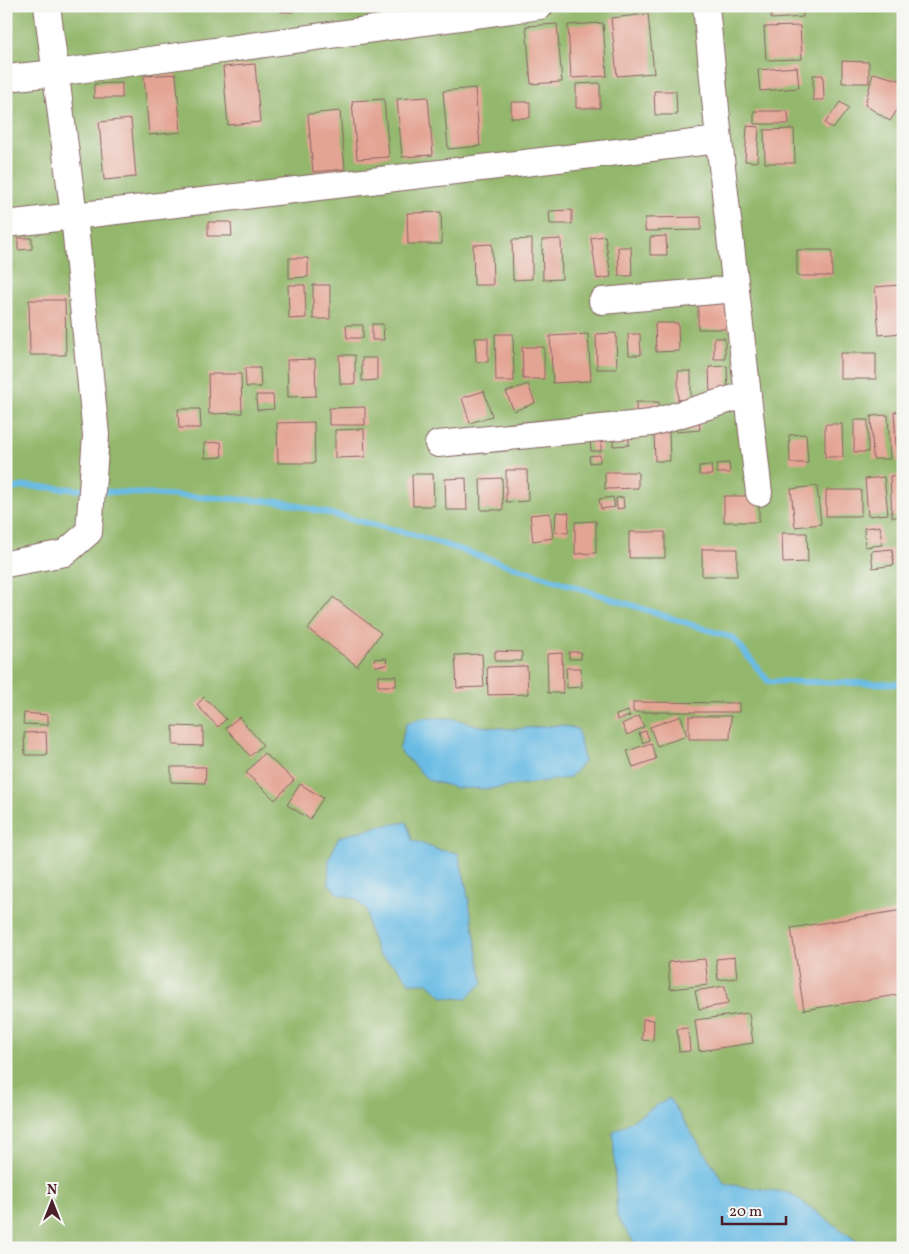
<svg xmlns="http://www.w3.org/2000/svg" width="909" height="1254" font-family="Vollkorn,serif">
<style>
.forest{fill:#93b76c;stroke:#6e6b4c}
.water{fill:#69bbe4;stroke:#5a6d88}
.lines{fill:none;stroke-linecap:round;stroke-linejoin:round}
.stream{stroke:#69bbe4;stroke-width:6}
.building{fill:#e4a494}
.minor-casing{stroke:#846361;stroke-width:28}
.minor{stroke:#fff;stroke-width:26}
</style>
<rect width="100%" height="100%" fill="#f6f6f2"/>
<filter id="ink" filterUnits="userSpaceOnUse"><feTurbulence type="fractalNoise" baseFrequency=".02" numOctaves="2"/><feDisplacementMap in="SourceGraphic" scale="10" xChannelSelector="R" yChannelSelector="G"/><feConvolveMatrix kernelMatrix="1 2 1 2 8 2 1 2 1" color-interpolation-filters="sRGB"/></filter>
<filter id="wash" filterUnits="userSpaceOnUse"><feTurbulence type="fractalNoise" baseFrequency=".0096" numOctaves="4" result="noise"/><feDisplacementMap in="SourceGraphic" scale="20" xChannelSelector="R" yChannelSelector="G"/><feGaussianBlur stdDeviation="1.12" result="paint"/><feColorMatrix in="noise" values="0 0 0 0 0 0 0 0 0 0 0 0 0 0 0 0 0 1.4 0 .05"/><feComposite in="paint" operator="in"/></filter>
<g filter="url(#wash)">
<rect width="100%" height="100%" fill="#f0e1c5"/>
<path class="forest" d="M6,6H903V1248H6Z"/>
<path class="water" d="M423,718H451L480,726L514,729L560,725L578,729L584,762L569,778L489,789L457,788L428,780L399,750L406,724Z
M407,822L412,840L439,850L458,853L466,885L483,983L465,999L443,997L428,983H410L397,967L378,954L368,926L367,911L356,899L338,894L328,883L329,859L339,837L379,826Z
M669,1098L725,1184L790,1193L858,1242L859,1248H638L617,1217L613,1132Z"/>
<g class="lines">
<path class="stream" d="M6,490L26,486L85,490
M98,491L283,502L415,535L733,638L768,681L903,684"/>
</g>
<g id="blocks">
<path class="building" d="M281,6H293V12H281Z
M369,6H390L391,16H369Z
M771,6H803V17L771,19Z
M648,14L654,73L617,76L611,18Z
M603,23L607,76L571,78L568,25Z
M557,24L562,82L531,84L526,26Z
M800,26L802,59L766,60L764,27Z
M842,61L869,62V83H842Z
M255,64L260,122L228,125L223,67Z
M797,67L799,88L760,91L758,70Z
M873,73L903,81V101L890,121L865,105Z
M176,74L181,132L149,135L144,76Z
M813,75H823L824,100H813Z
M122,83V98H94V84Z
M600,83V108H576V84Z
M475,88L480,146L448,149L443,91Z
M654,91H676L677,115H655Z
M428,97L433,155L402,157L397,99Z
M384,99L389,157L357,159L352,101Z
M511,102H530V118H511Z
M840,102L849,108L833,129L825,123Z
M340,111L345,169L313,172L308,114Z
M754,111H788L789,124H754Z
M131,119L136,177L104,180L99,122Z
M747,126L759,127L757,162L745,161Z
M794,129L795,163H765L764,130Z
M572,210V224H550L549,211Z
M441,212L442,244H408L407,213Z
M701,217V230L645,231V218Z
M208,222H231L232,236H208Z
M605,236L611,277L597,279L591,238Z
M666,236L667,255H650V237Z
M18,238H32V249L18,250Z
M532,239V279L513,280L512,240Z
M561,239L562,279L543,280L542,240Z
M492,244L493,285H474L473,245Z
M618,247H631L632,276H619Z
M797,250H832V276H797Z
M289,258H308V277L289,278Z
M288,285H305L306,318L289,319Z
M313,285H330V319H313Z
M899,285L903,333L879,335L875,287Z
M734,297V329H698V298Z
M29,300H65L66,355H30Z
M655,323H678L679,351L656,352Z
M372,324H383L384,340H372Z
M346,325H363V338H347Z
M616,333L617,369H597L596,334Z
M495,334H513L514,381H496Z
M588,334L591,381L553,383L550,336Z
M628,334H640L641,355H629Z
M475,338H488V362H476Z
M714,338H725V359H714Z
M522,347H544V379H523Z
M840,353H876V379H840Z
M339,355H355V384H340Z
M362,358H377V380L362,381Z
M315,359L316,396L288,397L287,360Z
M727,366L728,394L710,395L709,367Z
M245,368H260L261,387H246Z
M678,371H691V400H678Z
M208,374H241L242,413L209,414Z
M528,384L535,403L514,411L506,392Z
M484,391L492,416L470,423L462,398Z
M256,395H273L274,409L257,410Z
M636,402H659V416H636Z
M365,407V425H329V408Z
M178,409H200L201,428H179Z
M903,411V462H897L894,412Z
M888,415L890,459H873L871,416Z
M699,417L700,430L676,432L674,419Z
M854,420H868V452H854Z
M314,422L315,463H278L277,423Z
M825,424H842L843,457H825Z
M364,429L365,457L335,458V430Z
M654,430H669L670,461H655Z
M806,434L808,463H790L789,435Z
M629,435V445L613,446V436Z
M590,439H601V451H591Z
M221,442L222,457L205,458L204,443Z
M600,455V462L590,463L589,456Z
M729,463L730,473H717V464Z
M711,465L712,475H699V466Z
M506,470H527L528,501L506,502Z
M605,472H638V488L605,489Z
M412,474H433L434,506H413Z
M902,475L903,517H892L890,476Z
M884,477L888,514L868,516L865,479Z
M466,478L467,510H446L445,479Z
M502,478L503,510H481L480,479Z
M817,486L821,524L795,527L791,489Z
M826,490H861V516H826Z
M724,496H759V522H724Z
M613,497L615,507L601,509L599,499Z
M623,497L624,508L617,509L616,498Z
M556,512L569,513L568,533L555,532Z
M550,513L553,538L533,541L530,515Z
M596,521V553L575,554V522Z
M880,526L882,545L865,547L864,528Z
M629,532H665V558H629Z
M782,533H807L808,562L783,563Z
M702,549H737V576H702Z
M892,549L894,565L873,568L871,551Z
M333,597L381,633L357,666L308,629Z
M495,651L522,652V661H495Z
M569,652H581V659H569Z
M562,653L563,693H548L547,654Z
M482,654L484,687L457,688L455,655Z
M386,658L387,665L375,666L374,659Z
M527,666L528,694L488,695L487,667Z
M566,668H581L582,687L567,688Z
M378,676H396V686H378Z
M204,697L226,719L218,727L197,705Z
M633,702L739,703V712H633Z
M628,711L630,716L617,720L616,715Z
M24,713L48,715V725L23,724Z
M639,716L644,727L627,735L622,724Z
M681,716L687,736L657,746L650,727Z
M689,716H731L730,739H689Z
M239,717L263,745L250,756L226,728Z
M173,726L203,727V746L173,745Z
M646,731L649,740L643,743L639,733Z
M46,732L47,755H25L24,733Z
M651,743L656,759L633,767L627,751Z
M264,753L294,780L275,800L246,773Z
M171,767H206L205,783L171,782Z
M300,784L323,798L310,819L287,805Z
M903,910V994L804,1010L791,928Z
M735,957L737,978L718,980L716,959Z
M705,959L708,985L670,989L668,962Z
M725,986L728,1004L699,1009L695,991Z
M749,1013L753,1043L699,1051L695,1020Z
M643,1019L654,1020L653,1041L642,1040Z
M688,1028L690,1051L679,1052L677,1029Z"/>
</g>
</g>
<g filter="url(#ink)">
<use href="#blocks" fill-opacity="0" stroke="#846361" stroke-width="1"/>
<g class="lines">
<defs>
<path id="minor" d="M706,6L719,140L759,493
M6,78L56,73L540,6
M6,224L719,140
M602,301L736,289
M438,444L651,423L748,394
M6,564L65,553L89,532L96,435L74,216L47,6"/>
</defs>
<use href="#minor" class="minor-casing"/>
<use href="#minor" class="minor"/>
</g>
</g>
<rect width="909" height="1254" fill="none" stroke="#f6f6f2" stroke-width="25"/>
<g transform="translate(52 1202)" stroke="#f6f6f2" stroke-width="4" paint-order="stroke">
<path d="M0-4L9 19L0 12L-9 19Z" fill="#4a1f2b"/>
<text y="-8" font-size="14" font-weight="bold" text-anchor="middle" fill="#4a1f2b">N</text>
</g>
<path d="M722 1216v8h64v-8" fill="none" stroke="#4a1f2b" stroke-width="2.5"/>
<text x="729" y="1216" font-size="15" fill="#4a1f2b" stroke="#f6f6f2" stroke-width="4" paint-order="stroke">20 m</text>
</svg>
